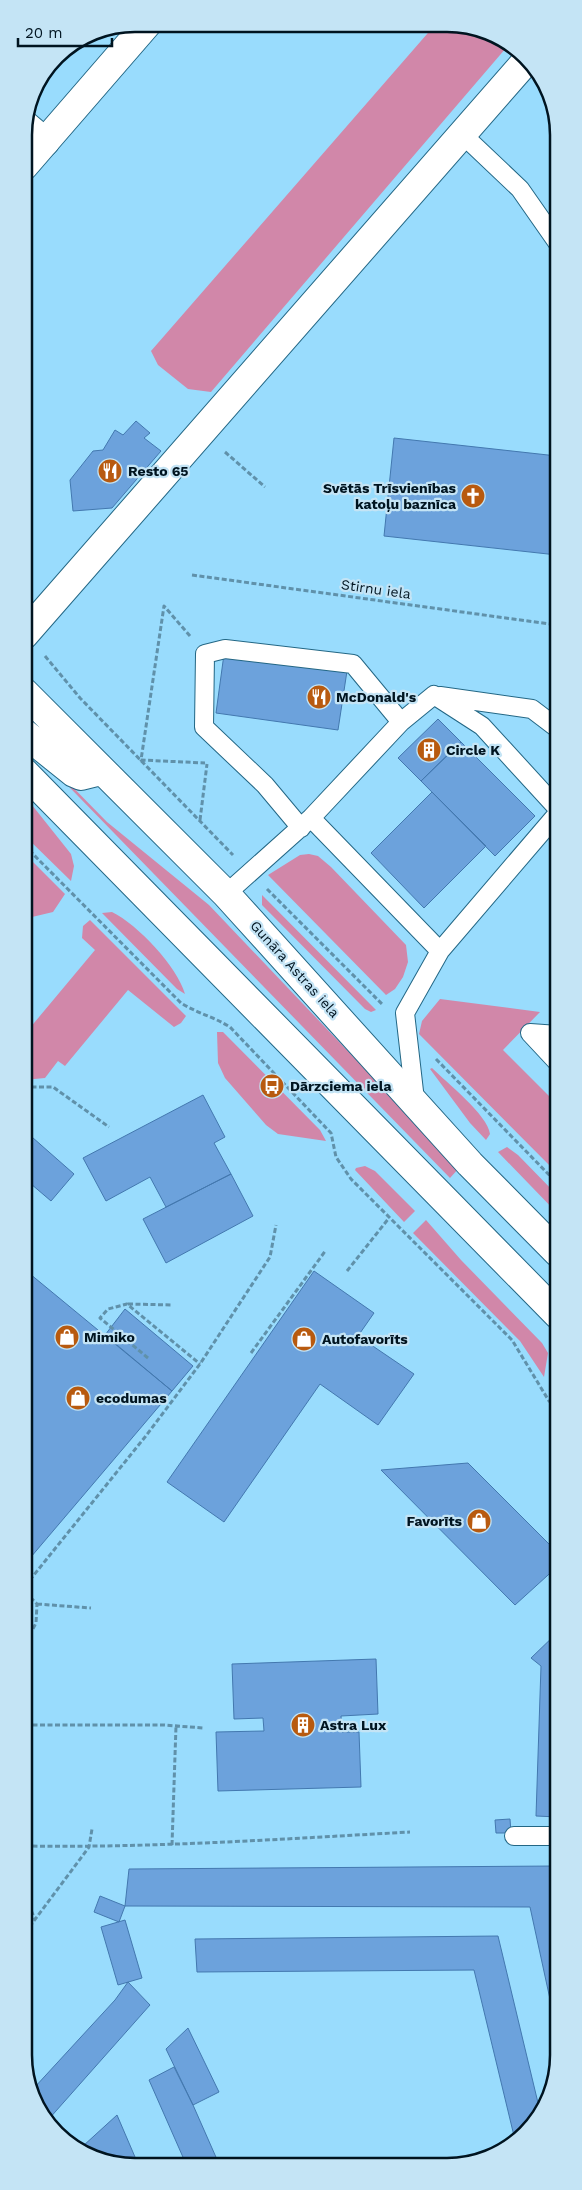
<svg xmlns="http://www.w3.org/2000/svg" width="582" height="2190" font-family="'Work Sans',sans-serif">
<style>
.green{fill:#d187a9}
.building{fill:#6ca2dc;stroke:#4378af}
.lines{fill:none;stroke-linecap:round;stroke-linejoin:round}
.service-casing{stroke:#236785;stroke-width:20}
.minor-casing{stroke:#236785;stroke-width:30}
.secondary-casing{stroke:#236785;stroke-width:30}
.path{stroke:#6091aa;stroke-width:3;stroke-dasharray:5 2.5;stroke-linecap:butt}
.service{stroke:#fff;stroke-width:18}
.minor{stroke:#fff;stroke-width:28}
.secondary{stroke:#fff;stroke-width:28}
.labels{text-anchor:middle;dominant-baseline:central;stroke-width:4.5;stroke-linejoin:round;paint-order:stroke}
.poi-label{font-size:14px;font-weight:bold;fill:#001420;stroke:#c4e4f5;text-anchor:start}
.street-label{font-size:14px;fill:#001420;stroke:#c4e4f5}
.rim{fill:none;stroke:#001420;stroke-width:2.5}
</style>
<rect width="100%" height="100%" fill="#99dcfd"/>
<path class="green" d="M434,26H468L506,48L211,392L188,389L158,365L151,351Z
M40,757L56,770L107,822L209,905L459,1168L450,1178Z
M24,795L71,854L74,866L71,881L24,835Z
M24,853L65,894L53,912L32,917L24,915Z
M309,854L318,856L331,867L406,945L408,962L403,977L395,989L386,995L268,875L300,855Z
M262,895L376,1010L371,1012L365,1009L262,905Z
M112,912C138,925 177,966 185,994L177,989L102,913Z
M90,920L186,1016L181,1023L174,1027L128,990L65,1066L58,1061L45,1078L24,1080V1035L95,950L82,938L83,926Z
M440,999L540,1012L503,1050L558,1105V1174L419,1034L422,1021Z
M217,1032H223L320,1130L326,1141L278,1134L266,1125L225,1078L218,1063Z
M432,1068C446,1082 488,1115 490,1134L486,1140L470,1123L430,1069Z
M507,1147L518,1155L558,1196V1214L498,1152Z
M365,1166L375,1171L415,1211L404,1222L355,1170L356,1168Z
M426,1220L461,1260L542,1343L548,1353L544,1377L520,1341L413,1233Z"/>
<path class="building" d="M136,421L150,433L144,438L161,451L112,508L73,511L70,480L93,451L103,450L115,430L123,435Z
M394,438L557,456V555L384,536Z
M224,654L347,671L338,730L216,713Z
M438,719L461,742L421,781L398,758Z
M461,742L535,816L495,856L421,781Z
M432,792L486,846L424,908L371,853Z
M203,1095L225,1137L214,1143L231,1174L166,1207L150,1177L106,1201L83,1158Z
M24,1130L74,1174L51,1201L24,1178Z
M231,1174L253,1216L166,1263L143,1219Z
M24,1269L172,1391L25,1564Z
M314,1271L374,1313L358,1336L414,1374L378,1425L320,1384L224,1522L167,1482Z
M125,1309L193,1366L172,1391L105,1335Z
M468,1463L558,1553V1566L515,1605L381,1470Z
M558,1632V1817L536,1816L541,1666L531,1658Z
M376,1659L378,1714L341,1716L342,1732H359L361,1787L218,1791L216,1732L264,1731L263,1718L234,1719L232,1664Z
M510,1819L511,1833H496L495,1820Z
M555,1866L558,1879V2036L530,1907L125,1906L129,1869Z
M100,1896L125,1906L119,1922L94,1912Z
M125,1920L142,1978L118,1985L101,1927Z
M498,1936L539,2107L530,2128L515,2140L474,1970L197,1972L195,1939Z
M128,1982L150,2005L48,2120L34,2088L115,2000Z
M188,2028L219,2092L193,2105L166,2049Z
M174,2067L193,2105L219,2164H186L149,2080Z
M117,2115L138,2164H114L83,2146Z"/>
<g class="lines">
<defs>
<path id="service" d="M462,134L520,189L557,242
M440,696L532,709L557,728
M311,818L440,951
M301,828L265,785L204,727L205,654L225,649L353,664L401,722
M226,894L311,818L401,722L434,695L482,726L558,809
M558,1035L530,1033L558,1063
M415,1100L405,1013L440,951L558,813
M514,1836H558"/>
<path id="minor" d="M25,125L45,142
M24,635L527,60"/>
<path id="secondary" d="M24,166L147,24
M24,692L226,894L470,1164L558,1253
M24,733L74,773L81,776L101,771
M24,772L558,1315"/>
</defs>
<use href="#service" class="service-casing"/>
<use href="#minor" class="minor-casing"/>
<use href="#secondary" class="secondary-casing"/>
<path class="path" d="M225,452L265,487
M192,575L557,625
M190,636L164,606L141,760L205,763
M45,656L80,698L233,855
M200,820L207,764
M24,845L181,1003C197,1013 214,1017 230,1027L331,1133L336,1157L351,1179L512,1340L549,1401L558,1408
M267,889L383,1005
M436,1059L558,1184
M24,1087H53L109,1127
M347,1271L389,1218
M128,1304L173,1305
M251,1353L326,1250
M148,1358L100,1318L108,1309L127,1304L200,1364
M25,1586L145,1437L200,1364L270,1257L276,1225
M25,1592L37,1604L36,1623L25,1644
M37,1604L91,1608
M25,1725H164L204,1728
M172,1845L176,1726
M25,1846C153,1848 282,1839 410,1832
M25,1897L35,1919
M25,1933L89,1847L92,1829"/>
<use href="#service" class="service"/>
<use href="#minor" class="minor"/>
<use href="#secondary" class="secondary"/>
</g>
<defs>
<symbol id="restaurant-disc" viewBox="-11 -11 22 22"><circle r="9.5" fill="#b85a0f" stroke="#c4e4f5"/><path d="M-5-6h1v4h1v-4h1v4h1v-4h1v5L-1.5 .5V6h-2V.5L-5-1ZM5-6V6H3V1.5H1.5Q1.5-4 5-6Z" fill="#fff"/></symbol>
<symbol id="church-disc" viewBox="-11 -11 22 22"><circle r="9.5" fill="#b85a0f" stroke="#c4e4f5"/><path d="M-1.2-6h2.4v3.5h3.3v2.4h-3.3V6h-2.4V-.1h-3.3v-2.4h3.3Z" fill="#fff"/></symbol>
<symbol id="building-disc" viewBox="-11 -11 22 22"><circle r="9.5" fill="#b85a0f" stroke="#c4e4f5"/><path d="M-4-6H4V6H1V3H-1V6H-4ZM-2.5-4.3h1.7v1.8h-1.7ZM.8-4.3h1.7v1.8H.8ZM-2.5-1h1.7V.8h-1.7ZM.8-1h1.7V.8H.8Z" fill="#fff"/></symbol>
<symbol id="bus-disc" viewBox="-11 -11 22 22"><circle r="9.5" fill="#b85a0f" stroke="#c4e4f5"/><path d="M-5-6H5V4H4V6H2V4H-2V6H-4V4H-5ZM-3.5-4V0h7V-4ZM-3.5 1.2v1.5H-2V1.2ZM2 1.2v1.5H3.5V1.2Z" fill="#fff"/></symbol>
<symbol id="shop-disc" viewBox="-11 -11 22 22"><circle r="9.5" fill="#b85a0f" stroke="#c4e4f5"/><path d="M-5-2.5h2.3a2.7 3.5 0 0 1 5.4 0H5L5.5 6h-11ZM-1.5-2.5h3a1.5 2.3 0 0 0-3 0Z" fill="#fff"/></symbol>
</defs>
<g fill-rule="evenodd">
<use href="#restaurant-disc" x="96" y="457" width="28" height="28"/>
<use href="#church-disc" x="459" y="482" width="28" height="28"/>
<use href="#restaurant-disc" x="305" y="683" width="28" height="28"/>
<use href="#building-disc" x="415" y="736" width="28" height="28"/>
<use href="#bus-disc" x="258" y="1072" width="28" height="28"/>
<use href="#shop-disc" x="53" y="1323" width="28" height="28"/>
<use href="#shop-disc" x="290" y="1325" width="28" height="28"/>
<use href="#shop-disc" x="64" y="1384" width="28" height="28"/>
<use href="#shop-disc" x="465" y="1507" width="28" height="28"/>
<use href="#building-disc" x="289" y="1711" width="28" height="28"/>
</g>
<g class="labels">
<g class="poi-label">
<text x="128" y="471">Resto 65</text>
<text x="456" y="488" text-anchor="end">Svētās Trīsvienības<tspan x="456" dy="16">katoļu baznīca</tspan></text>
<text x="336" y="697">McDonald's</text>
<text x="446" y="750">Circle K</text>
<text x="290" y="1086">Dārzciema iela</text>
<text x="84" y="1337">Mimiko</text>
<text x="322" y="1339">Autofavorīts</text>
<text x="96" y="1398">ecodumas</text>
<text x="462" y="1521" text-anchor="end">Favorīts</text>
<text x="320" y="1725">Astra Lux</text>
</g>
<g class="street-label">
<text transform="translate(376 589) rotate(8)">Stirnu iela</text>
<text transform="translate(295 969) rotate(48)">Gunāra Astras iela</text>
</g>
</g>
<path d="M0 0H582V2190H0ZM135 32H447A103 103 0 0 1 550 135V2055A103 103 0 0 1 447 2158H135A103 103 0 0 1 32 2055V135A103 103 0 0 1 135 32Z" fill="#c4e4f5" fill-rule="evenodd"/>
<path class="rim" d="M135 32H447A103 103 0 0 1 550 135V2055A103 103 0 0 1 447 2158H135A103 103 0 0 1 32 2055V135A103 103 0 0 1 135 32Z"/>
<path d="M18 38v8h94v-8" fill="none" stroke="#001420" stroke-width="2.5"/>
<text x="25" y="38" font-size="15" fill="#001420" stroke="#c4e4f5" stroke-width="4" paint-order="stroke">20 m</text>
</svg>
